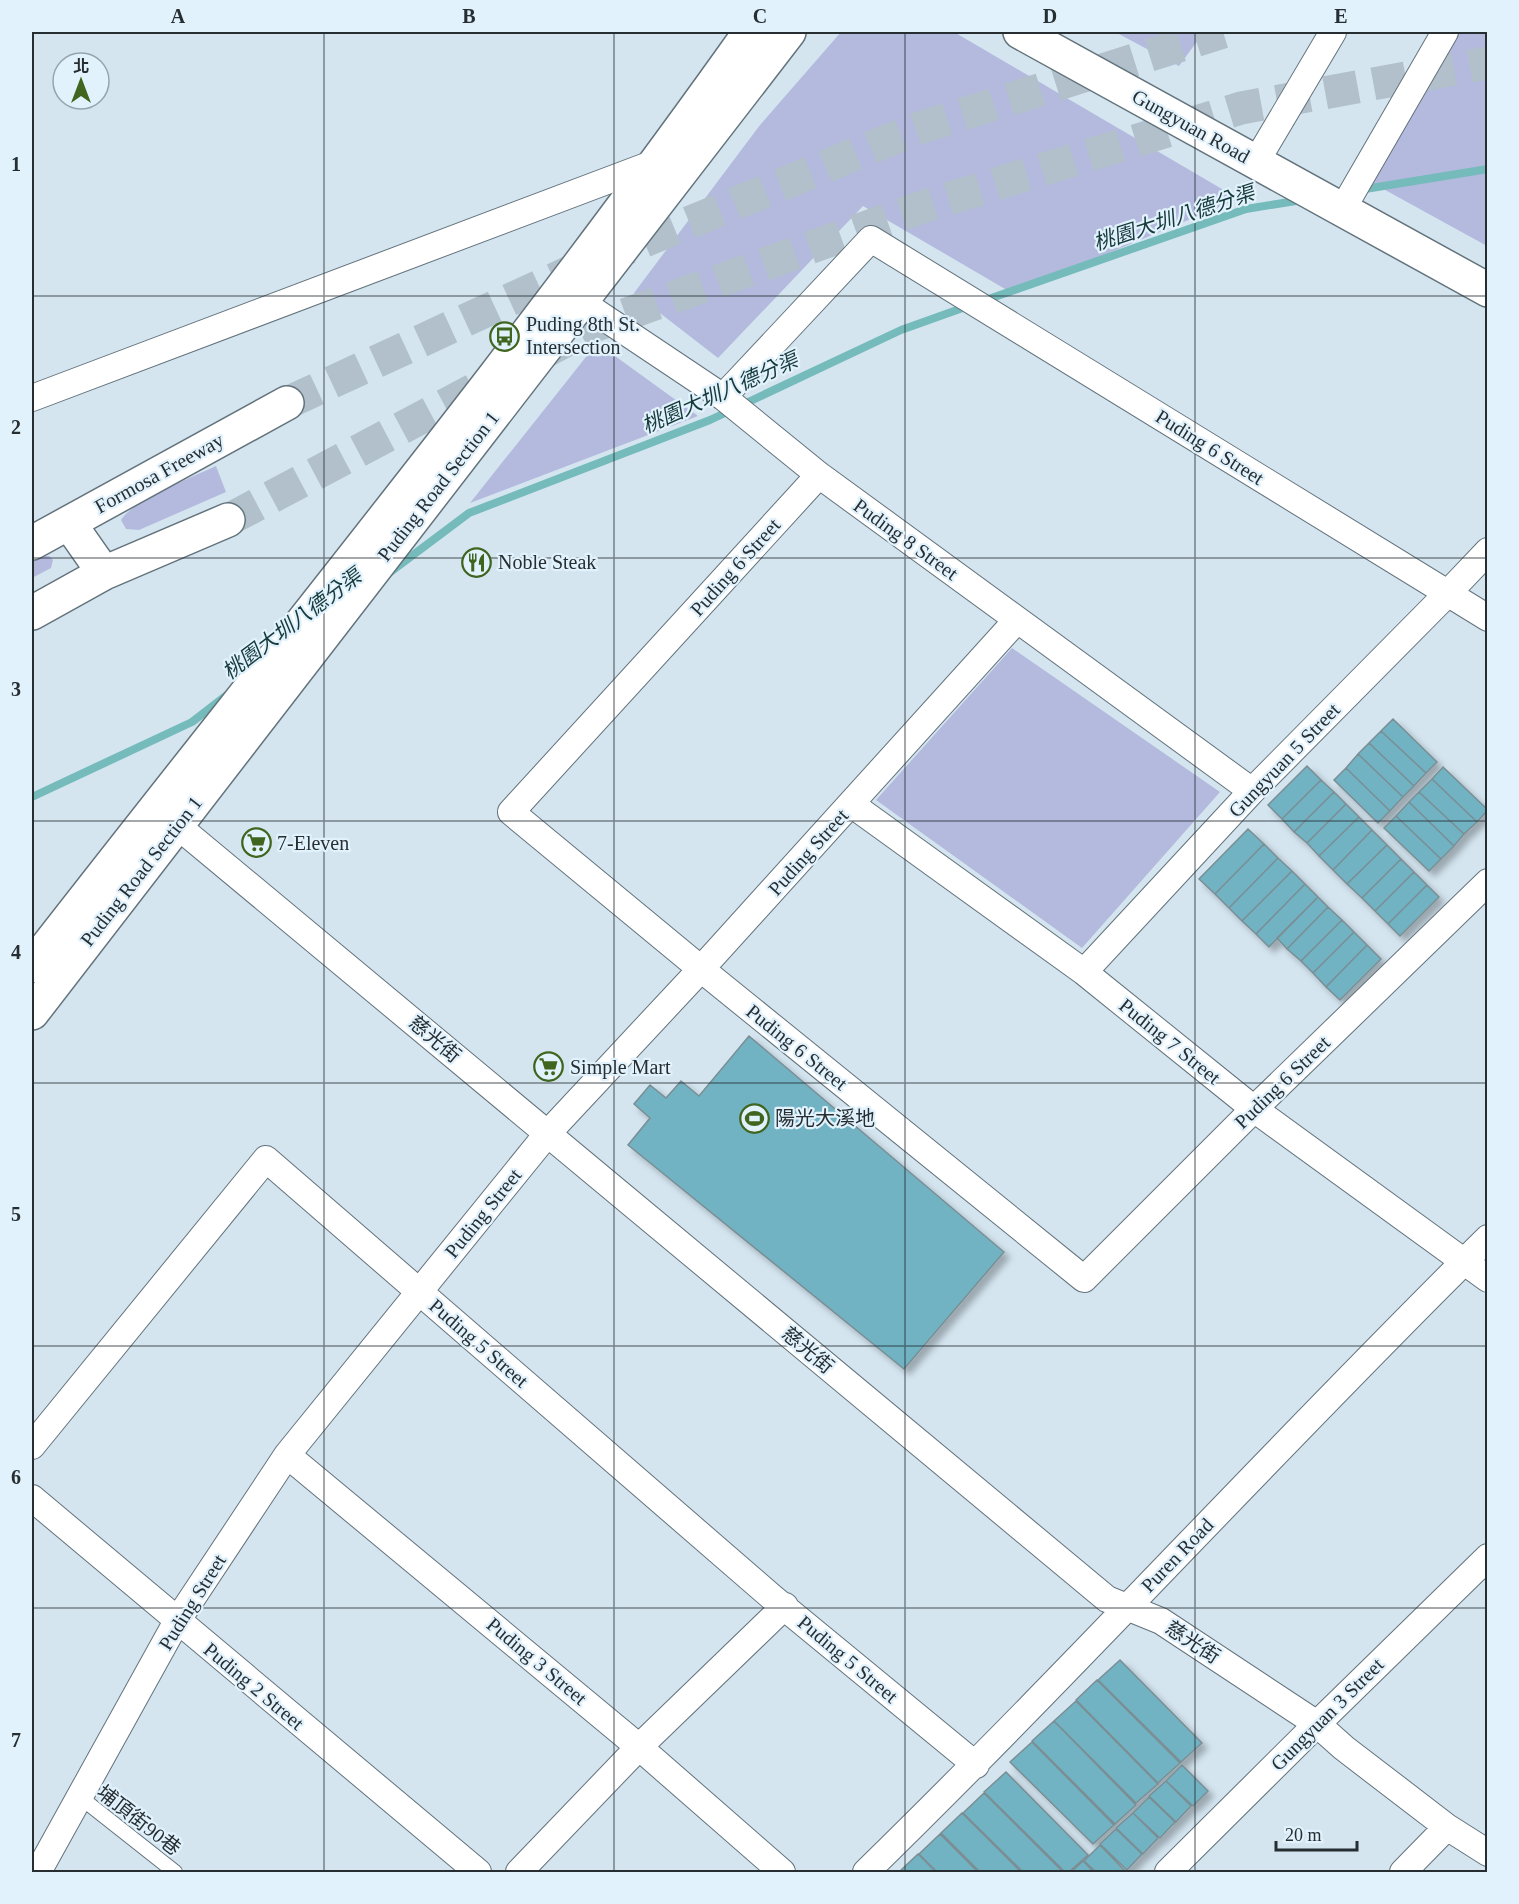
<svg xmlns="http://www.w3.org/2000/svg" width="1519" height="1904" font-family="'Times New Roman','Noto Sans TC',serif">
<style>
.green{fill:#b4badd}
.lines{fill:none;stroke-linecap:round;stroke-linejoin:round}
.stream{stroke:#75bbbb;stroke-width:8}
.building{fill:#71b2c3;stroke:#7a8e93;stroke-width:1.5;filter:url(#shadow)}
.highway-tunnel{stroke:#b1c0ca;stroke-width:33;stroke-dasharray:33 16;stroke-linecap:butt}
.lane-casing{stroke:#63737c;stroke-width:16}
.street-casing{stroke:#63737c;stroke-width:28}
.secondary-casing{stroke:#63737c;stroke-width:36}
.highway-casing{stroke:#63737c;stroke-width:36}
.lane{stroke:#fff;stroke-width:14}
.street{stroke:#fff;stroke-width:26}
.secondary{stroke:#fff;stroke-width:33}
.highway{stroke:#fff;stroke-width:33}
.grid{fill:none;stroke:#272e32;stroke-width:1.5;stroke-opacity:0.55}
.labels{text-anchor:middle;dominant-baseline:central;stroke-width:4.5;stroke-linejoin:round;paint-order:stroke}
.street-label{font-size:20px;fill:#272e32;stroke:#e1f2fd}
.poi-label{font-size:20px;fill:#272e32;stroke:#e1f2fd;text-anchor:start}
.water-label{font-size:21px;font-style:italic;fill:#163939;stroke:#e1f2fd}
.neatline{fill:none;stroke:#272e32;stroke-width:2}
.grid-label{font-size:20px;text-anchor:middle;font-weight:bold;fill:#272e32}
</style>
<defs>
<filter id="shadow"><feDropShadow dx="5.5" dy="5.5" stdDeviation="3" flood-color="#0004"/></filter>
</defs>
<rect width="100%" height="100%" fill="#d4e5f0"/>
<path class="green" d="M841,32H954L1239,199L1012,293L863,206L718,358L634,293L760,125Z
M1115,32H1204L1179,66Z
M1456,32H1487V246L1367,180Z
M597,343L698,416L470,503Z
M216,466L226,492L139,530L126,529L121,520C133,500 193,477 216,466Z
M43,556H49L53,560L51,568L32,578V562Z
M1012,648L1220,792L1082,948L876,800Z"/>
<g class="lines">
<path class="stream" d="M1359,190L1488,169
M983,301L1246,209L1302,200
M389,573L469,513L710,420L901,330L971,305
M32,797L192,722L227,695"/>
</g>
<path class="building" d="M1393,719L1437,762L1426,773L1381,731Z
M1381,731L1426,773L1414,786L1369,743Z
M1369,743L1414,786L1403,797L1358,754Z
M1358,754L1403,797L1390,811L1346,768Z
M1307,766L1321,780L1282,819L1268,805Z
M1443,767L1488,810L1477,822L1432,779Z
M1346,768L1390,811L1378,823L1334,780Z
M1432,779L1477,822L1464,834L1419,792Z
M1321,780L1334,792L1294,832L1282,819Z
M1334,792L1346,804L1307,843L1294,832Z
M1419,792L1464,834L1454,846L1409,802Z
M1409,802L1454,846L1441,859L1396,816Z
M1346,804L1359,817L1319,856L1307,843Z
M1396,816L1441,859L1429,871L1384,828Z
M1359,817L1372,830L1333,870L1319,856Z
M1248,829L1264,844L1215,894L1199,879Z
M1372,830L1387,845L1347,884L1333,870Z
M1264,844L1278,858L1229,908L1215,894Z
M1387,845L1401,859L1362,898L1347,884Z
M1278,858L1292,871L1242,921L1229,908Z
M1401,859L1414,872L1375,911L1362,898Z
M1292,871L1305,884L1256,934L1242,921Z
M1414,872L1427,885L1388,924L1375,911Z
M1305,884L1318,897L1269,947L1256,934Z
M1427,885L1439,897L1400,936L1388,924Z
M1318,897L1328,907L1287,949L1277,938Z
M1328,907L1342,920L1301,961L1287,949Z
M1342,920L1354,932L1313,973L1301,961Z
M1354,932L1367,945L1326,987L1313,973Z
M1367,945L1381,959L1340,1000L1326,987Z
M749,1036L1004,1252L904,1369L628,1145L650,1118L634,1104L650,1085L666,1098L681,1081L699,1096Z
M1120,1660L1202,1743L1181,1762L1098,1680Z
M1097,1680L1180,1763L1158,1783L1076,1700Z
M1076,1701L1158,1784L1136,1803L1054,1721Z
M1054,1721L1136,1805L1115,1824L1032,1741Z
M1032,1742L1114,1825L1093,1844L1010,1762Z
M1182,1765L1208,1791L1193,1806L1166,1781Z
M1006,1772L1088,1855L1069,1872H1065L984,1792Z
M1166,1781L1191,1806L1176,1822L1149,1796Z
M984,1793L1063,1872H1023L963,1813Z
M1149,1797L1175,1822L1160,1838L1133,1813Z
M962,1813L1021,1872H980L941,1833Z
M1133,1813L1158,1838L1143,1854L1116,1828Z
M1116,1829L1142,1854L1127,1870L1100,1844Z
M940,1834L978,1872H937L919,1854Z
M1100,1845L1125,1871L1123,1872H1096L1084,1861Z
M918,1854L936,1872H899Z
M1083,1861L1094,1872H1071Z"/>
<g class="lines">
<path class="highway-tunnel" d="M537,356L591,327L928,205L1241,108L1488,63
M287,403L574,270L916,129L1223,32
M228,520L494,379"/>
<defs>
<path id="lane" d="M80,1797L175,1872"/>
<path id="street" d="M1256,162L1333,32
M1342,210L1445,32
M566,292L723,397L819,475L1252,791
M723,397L871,239L1488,618
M32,398L657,162
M819,475L511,812L701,969L1084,1279L1254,1109L1488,882
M851,804L1084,972L1254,1109L1488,1279
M162,813L1107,1599L1161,1621L1317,1724L1344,1748L1447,1827L1488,1853
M1084,972L1252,791L1448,593L1488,551
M32,1446L266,1159L773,1598L976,1765
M287,1455L639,1747L782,1872
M32,1498L478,1872
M38,1872L177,1621L287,1455L548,1133L701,969L1017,620
M519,1872L639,1747L785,1606
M866,1872C1078,1665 1277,1446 1488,1238
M1168,1872L1317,1724L1488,1557
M1403,1872L1447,1827"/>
<path id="secondary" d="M1020,32L1488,290
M32,966C273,656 523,352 750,32
M32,1013L789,32"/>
<path id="highway" d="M69,523L104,573
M32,543L287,403
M32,613L104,573L228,520"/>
</defs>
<use href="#lane" class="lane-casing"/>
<use href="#street" class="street-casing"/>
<use href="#secondary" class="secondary-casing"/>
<use href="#highway" class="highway-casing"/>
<use href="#lane" class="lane"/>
<use href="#street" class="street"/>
<use href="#secondary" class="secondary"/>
<use href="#highway" class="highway"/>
</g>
<path class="grid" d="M324,32V1872M614,32V1872M905,32V1872M1195,32V1872M32,296H1488M32,558H1488M32,821H1488M32,1083H1488M32,1346H1488M32,1608H1488"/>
<defs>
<symbol id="bus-ring" viewBox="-11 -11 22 22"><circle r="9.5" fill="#e1f2fd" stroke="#3f651e" stroke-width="1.5"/><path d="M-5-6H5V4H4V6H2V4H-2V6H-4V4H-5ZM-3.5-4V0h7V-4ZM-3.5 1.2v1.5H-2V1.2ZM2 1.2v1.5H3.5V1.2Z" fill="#3f651e"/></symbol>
<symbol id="restaurant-ring" viewBox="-11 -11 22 22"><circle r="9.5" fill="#e1f2fd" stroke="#3f651e" stroke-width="1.5"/><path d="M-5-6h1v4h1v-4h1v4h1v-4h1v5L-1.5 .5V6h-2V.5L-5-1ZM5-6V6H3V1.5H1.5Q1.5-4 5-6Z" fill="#3f651e"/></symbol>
<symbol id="supermarket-ring" viewBox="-11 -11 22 22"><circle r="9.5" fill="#e1f2fd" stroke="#3f651e" stroke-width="1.5"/><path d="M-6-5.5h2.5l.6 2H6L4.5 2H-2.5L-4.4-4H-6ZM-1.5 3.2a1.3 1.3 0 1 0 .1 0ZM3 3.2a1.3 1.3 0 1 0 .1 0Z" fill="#3f651e"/></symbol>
<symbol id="stadium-ring" viewBox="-11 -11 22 22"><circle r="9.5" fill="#e1f2fd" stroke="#3f651e" stroke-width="1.5"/><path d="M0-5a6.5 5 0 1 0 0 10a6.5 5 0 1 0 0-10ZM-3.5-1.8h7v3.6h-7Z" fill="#3f651e"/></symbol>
</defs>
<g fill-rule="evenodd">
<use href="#bus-ring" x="488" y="320" width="33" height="33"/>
<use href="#restaurant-ring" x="460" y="546" width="33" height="33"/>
<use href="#supermarket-ring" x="240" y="826" width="33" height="33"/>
<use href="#supermarket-ring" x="532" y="1050" width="33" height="33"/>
<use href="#stadium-ring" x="738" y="1102" width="33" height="33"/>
</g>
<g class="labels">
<g class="street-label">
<text transform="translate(1191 126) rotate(29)">Gungyuan Road</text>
<text transform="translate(1210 447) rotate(32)">Puding 6 Street</text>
<text transform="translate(159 473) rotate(-29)">Formosa Freeway</text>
<text transform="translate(438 486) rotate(-52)">Puding Road Section 1</text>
<text transform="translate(906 539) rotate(36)">Puding 8 Street</text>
<text transform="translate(735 567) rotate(-48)">Puding 6 Street</text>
<text transform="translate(1284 760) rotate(-46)">Gungyuan 5 Street</text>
<text transform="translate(808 852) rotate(-48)">Puding Street</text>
<text transform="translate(141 871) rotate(-52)">Puding Road Section 1</text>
<text transform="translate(435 1039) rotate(40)">慈光街</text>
<text transform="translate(1170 1041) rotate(39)">Puding 7 Street</text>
<text transform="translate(797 1047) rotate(39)">Puding 6 Street</text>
<text transform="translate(1282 1082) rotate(-44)">Puding 6 Street</text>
<text transform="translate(483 1213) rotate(-51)">Puding Street</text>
<text transform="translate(479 1343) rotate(41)">Puding 5 Street</text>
<text transform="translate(808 1350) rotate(40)">慈光街</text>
<text transform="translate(1177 1555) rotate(-46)">Puren Road</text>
<text transform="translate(192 1602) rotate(-58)">Puding Street</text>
<text transform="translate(1193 1642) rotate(33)">慈光街</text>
<text transform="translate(848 1659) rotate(40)">Puding 5 Street</text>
<text transform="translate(537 1661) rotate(40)">Puding 3 Street</text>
<text transform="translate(254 1686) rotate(40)">Puding 2 Street</text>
<text transform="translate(1327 1714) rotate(-45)">Gungyuan 3 Street</text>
<text transform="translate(139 1820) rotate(38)">埔頂街90巷</text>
</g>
<g class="poi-label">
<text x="526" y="324">Puding 8th St.<tspan x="526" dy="23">Intersection</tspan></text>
<text x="498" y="562">Noble Steak</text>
<text x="277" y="843">7-Eleven</text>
<text x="570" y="1067">Simple Mart</text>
<text x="775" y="1118">陽光大溪地</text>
</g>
<g class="water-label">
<text transform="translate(1174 218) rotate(-18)">桃園大圳八德分渠</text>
<text transform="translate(720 393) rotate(-24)">桃園大圳八德分渠</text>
<text transform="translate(292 624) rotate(-37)">桃園大圳八德分渠</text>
</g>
</g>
<rect width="1519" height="1904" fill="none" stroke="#e1f2fd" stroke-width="66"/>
<g transform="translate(81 81)"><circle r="28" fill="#e1f2fd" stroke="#97a4ac" stroke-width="1.5"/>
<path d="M0-4.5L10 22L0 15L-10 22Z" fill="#3f651e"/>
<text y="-9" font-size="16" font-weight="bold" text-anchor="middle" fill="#272e32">北</text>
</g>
<path d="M1276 1841v9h81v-9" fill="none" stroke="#272e32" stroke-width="3"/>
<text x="1285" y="1841" font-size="18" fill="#272e32" stroke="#e1f2fd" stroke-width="4.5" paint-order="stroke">20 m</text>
<rect x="33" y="33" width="1453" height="1838" class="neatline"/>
<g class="grid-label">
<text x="178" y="23">A</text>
<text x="469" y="23">B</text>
<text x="760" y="23">C</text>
<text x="1050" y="23">D</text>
<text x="1341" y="23">E</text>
<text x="16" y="171">1</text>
<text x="16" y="434">2</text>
<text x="16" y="696">3</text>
<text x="16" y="959">4</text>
<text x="16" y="1221">5</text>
<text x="16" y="1484">6</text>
<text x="16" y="1747">7</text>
</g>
</svg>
